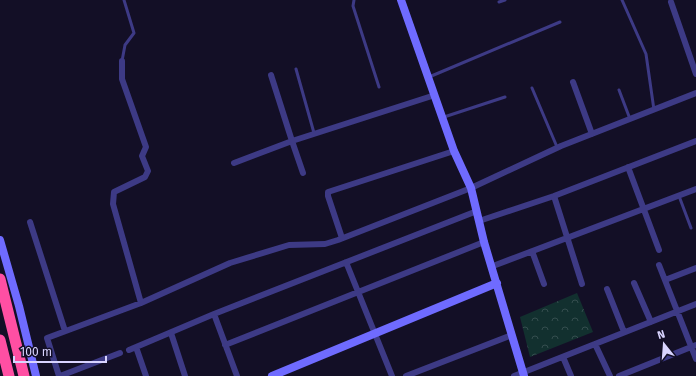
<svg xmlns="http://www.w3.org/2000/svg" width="696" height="376" font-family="'Fira Sans',sans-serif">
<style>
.forest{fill:url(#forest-crowns)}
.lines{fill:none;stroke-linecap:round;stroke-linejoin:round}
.lane{stroke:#3d3a85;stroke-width:3}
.street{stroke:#3d3a85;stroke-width:6}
.secondary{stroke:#6f6bff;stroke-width:8}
.highway{stroke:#ff4fa3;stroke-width:11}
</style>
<defs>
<pattern id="forest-crowns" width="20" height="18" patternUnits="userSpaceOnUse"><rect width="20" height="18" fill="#12302f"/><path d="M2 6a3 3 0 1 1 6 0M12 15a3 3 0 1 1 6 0" fill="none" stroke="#344d4e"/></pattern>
</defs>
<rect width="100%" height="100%" fill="#130f26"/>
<path class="forest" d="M577,293L593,332L530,357L520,317Z"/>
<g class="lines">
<path class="lane" d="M354,0L353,6L379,87
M622,0L646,54L654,110
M499,2L505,0
M122,61L125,45L134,33L124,0
M296,69L314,133
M429,77L560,22
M532,88L557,147
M619,90L630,119
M444,117L505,97
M679,196L691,228"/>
<path class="street" d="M671,2L696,74
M122,61V79L146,147L142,156L148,171L145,177L114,192L113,204L141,303
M271,75L292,141L435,95
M573,82L592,134
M234,163L292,141L303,173
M628,167L659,250
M554,196L582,284
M479,221L554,196L696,141
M30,222L65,331
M342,238L328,196V192L454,151
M532,251L544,284
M346,262L392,376
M659,265L696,359
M493,266L696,189
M665,280L696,268
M634,283L651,322
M607,289L624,332
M214,314L237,376
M171,333L185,376
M595,344L610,376
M225,345L484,242
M136,347L146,376
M129,350L214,314L477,211
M563,357L571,376
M59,376L47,338L141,303L230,263L289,245L325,244L338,240L471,188L561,146L696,93
M60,376L120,353
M406,376L512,335
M514,376L696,304
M619,376L696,345"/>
<path class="secondary" d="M401,0L454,151L471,188L484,242L524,376
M0,240L19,306L36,376
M272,376L497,283"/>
<path class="highway" d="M0,279L24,376
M0,340L9,376"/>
</g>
<g transform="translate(664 344) rotate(343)" stroke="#130f26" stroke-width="3" paint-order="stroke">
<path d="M0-3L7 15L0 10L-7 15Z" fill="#d9d4ff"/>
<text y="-6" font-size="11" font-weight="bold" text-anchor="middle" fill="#d9d4ff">N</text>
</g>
<path d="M14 356v6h92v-6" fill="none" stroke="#d9d4ff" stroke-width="2"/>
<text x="20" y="356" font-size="12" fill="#d9d4ff" stroke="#130f26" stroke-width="3" paint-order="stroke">100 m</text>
</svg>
